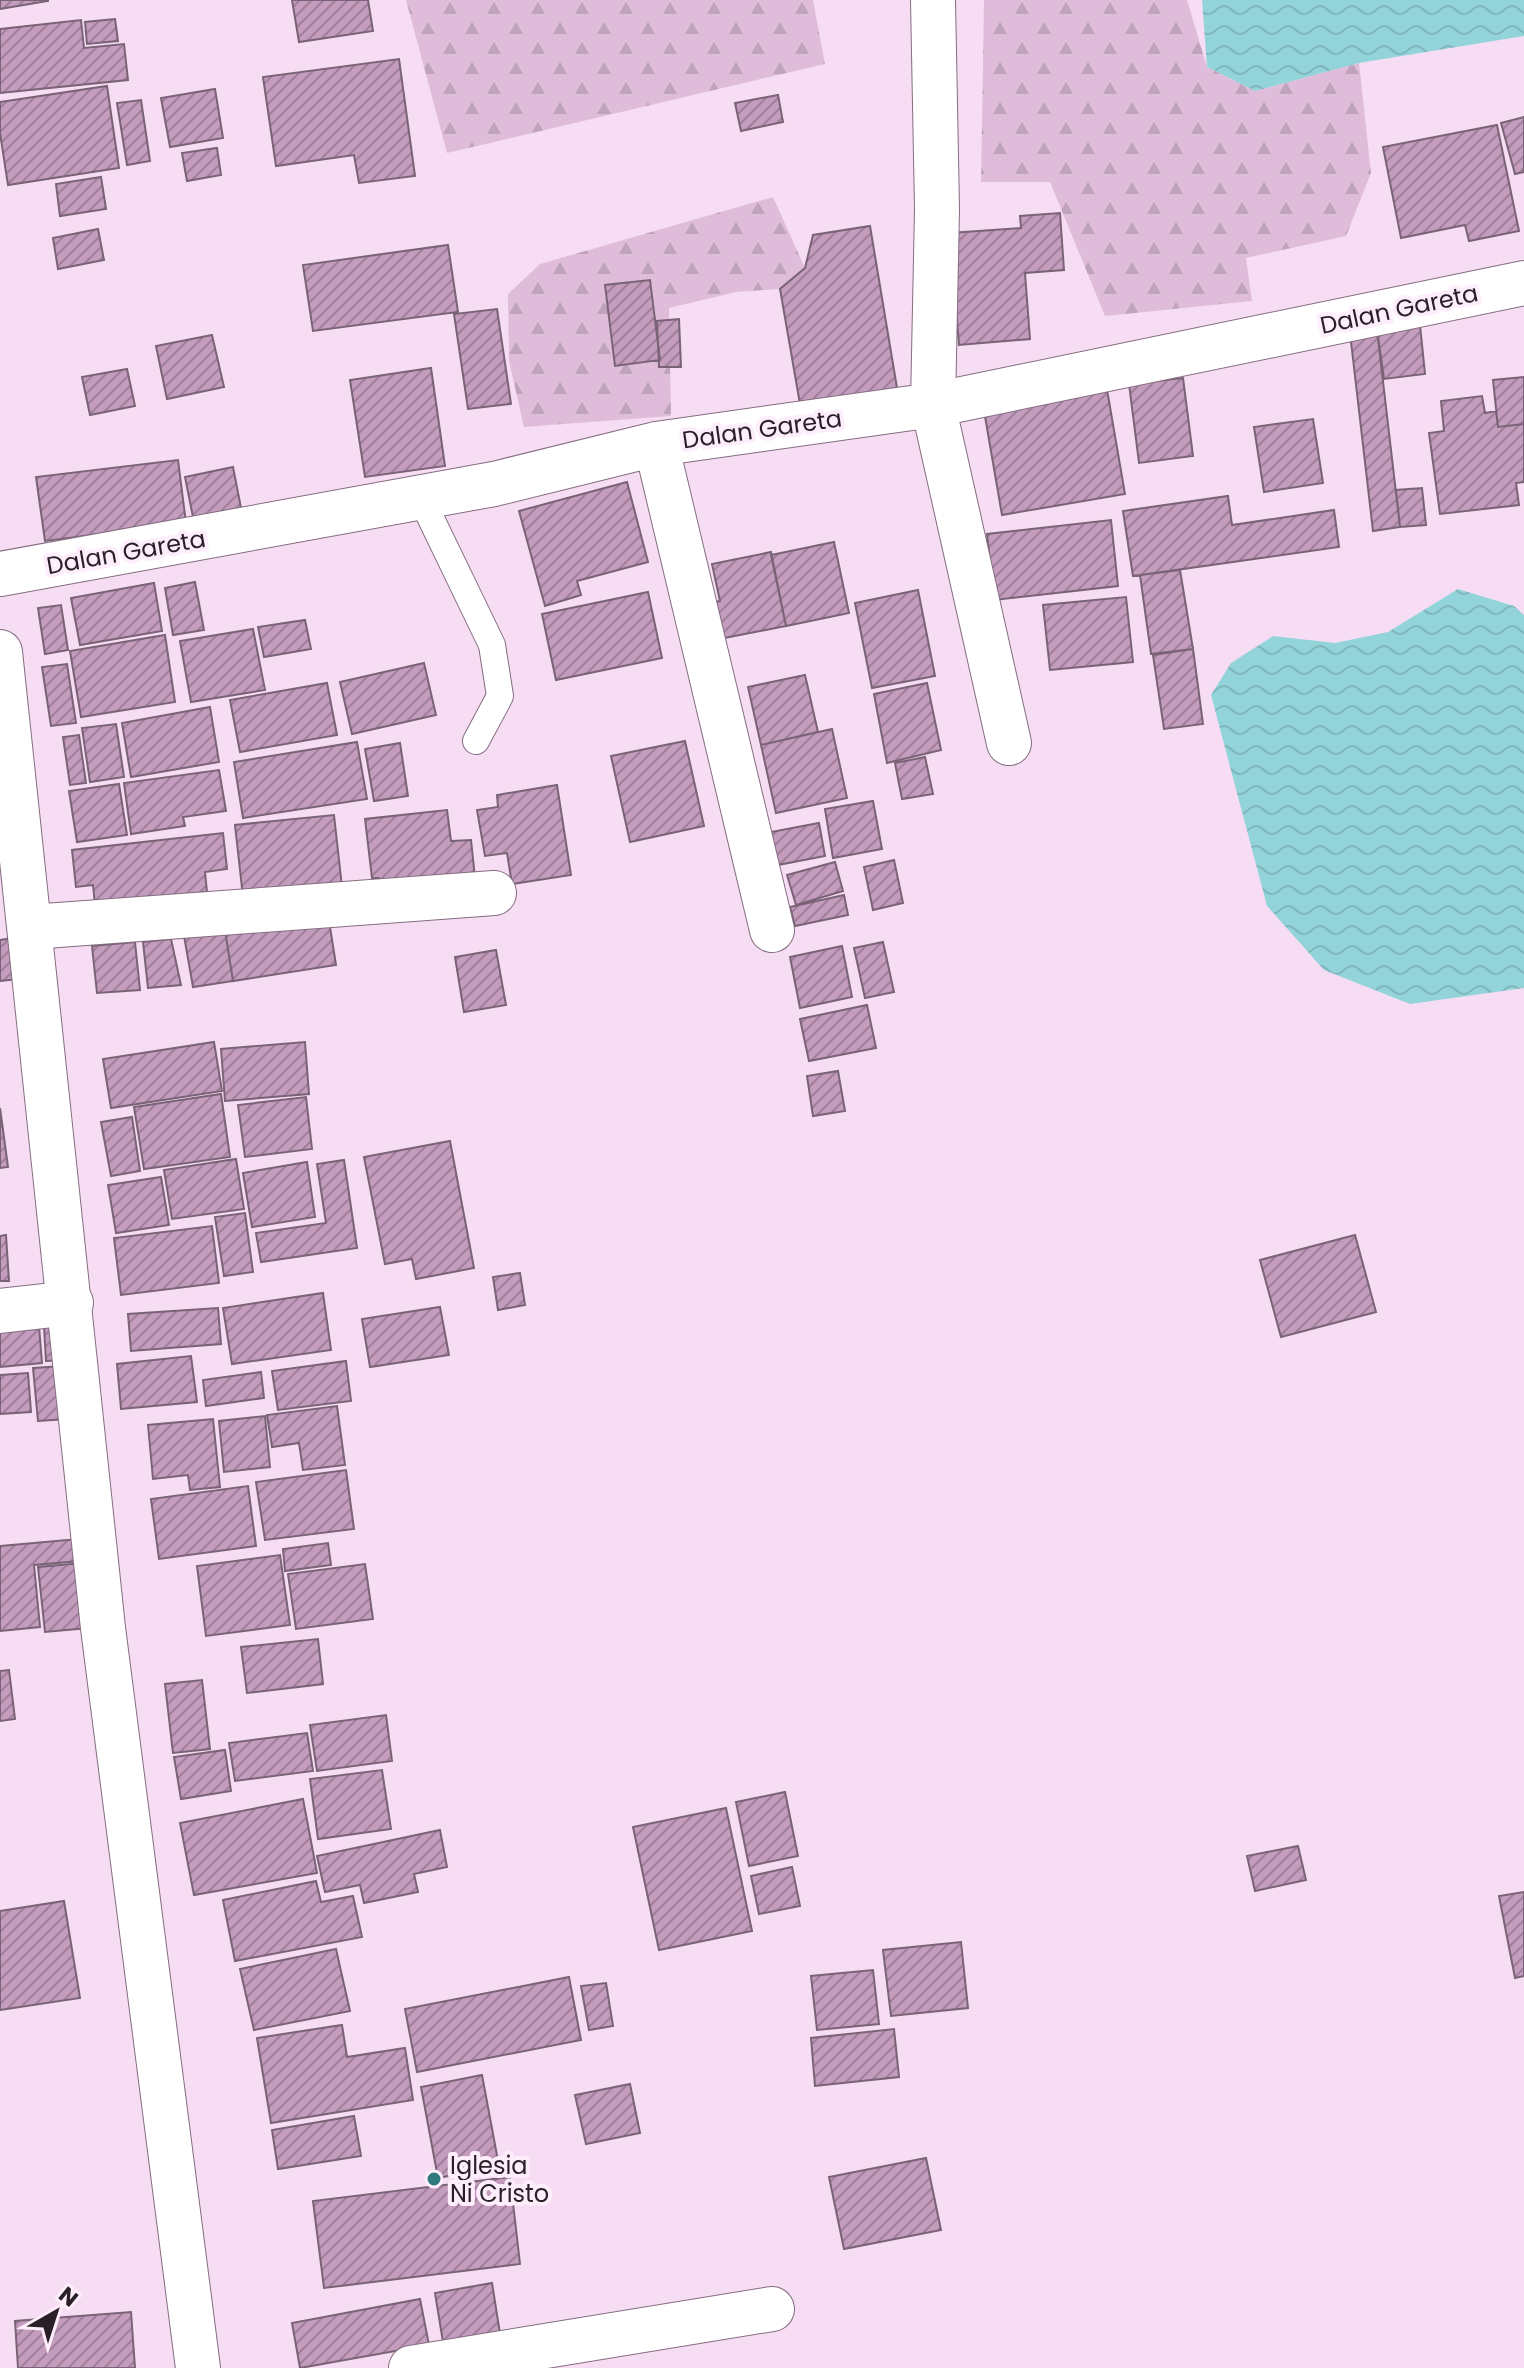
<svg xmlns="http://www.w3.org/2000/svg" width="1524" height="2368" font-family="Poppins,sans-serif">
<style>
.forest{fill:url(#forest-firs)}
.water{fill:url(#water-waves)}
.building{fill:url(#building-hatch);stroke:#7a6376;stroke-width:2}
.lines{fill:none;stroke-linecap:round;stroke-linejoin:round}
.lane-casing{stroke:#846d80;stroke-width:28}
.street-casing{stroke:#846d80;stroke-width:46}
.secondary-casing{stroke:#846d80;stroke-width:46}
.lane{stroke:#fff;stroke-width:26}
.street{stroke:#fff;stroke-width:44}
.secondary{stroke:#fff;stroke-width:44}
.poi-dot{fill:#2f787e;stroke:#feeefb;stroke-width:3}
.labels{text-anchor:middle;dominant-baseline:central;stroke-width:8;stroke-linejoin:round;paint-order:stroke}
.street-label{font-size:24px;fill:#291f27;stroke:#feeefb}
.poi-label{font-size:24px;fill:#291f27;stroke:#feeefb;text-anchor:start}
</style>
<defs>
<pattern id="forest-firs" width="22" height="20" patternUnits="userSpaceOnUse" patternTransform="scale(2)"><rect width="22" height="20" fill="#dfbdda"/><path d="M5 1l3.5 6h-7zM16 11l3.5 6h-7z" fill="#bfa2bb"/></pattern>
<pattern id="water-waves" width="16" height="10" patternUnits="userSpaceOnUse" patternTransform="scale(2)"><rect width="16" height="10" fill="#93d4da"/><path d="M0 5q4-4 8 0t8 0" fill="none" stroke="#7fb6bb"/></pattern>
<pattern id="building-hatch" width="6" height="6" patternUnits="userSpaceOnUse" patternTransform="scale(2)"><rect width="6" height="6" fill="#c49cbe"/><path d="M-1 1l2-2M0 6l6-6M5 7l2-2" fill="none" stroke="#9f7f9a"/></pattern>
</defs>
<rect width="100%" height="100%" fill="#f7ddf3"/>
<path class="forest" d="M406,0H813L825,64L447,153Z
M984,0H1187L1207,67L1255,91L1359,63L1371,173L1346,236L1246,258L1252,301L1105,316L1050,182H981Z
M773,197L805,268L780,289L736,292L669,308L671,416L524,427L509,361L508,294L540,264Z"/>
<path class="water" d="M1202,0H1524V36L1359,63L1255,91L1207,67Z
M1458,589L1514,606L1524,615V988L1410,1004L1324,970L1267,906L1211,695L1231,663L1273,636L1335,643L1388,632Z"/>
<path class="building" d="M0,0H48V1L0,9Z
M292,0H368L373,31L299,42Z
M115,19L118,41L87,44L85,22Z
M81,20L84,48L124,44L128,80L0,93V29Z
M399,59L415,176L359,183L354,155L276,166L263,77Z
M107,86L119,168L8,185L0,133V102Z
M215,89L223,138L170,147L161,98Z
M778,95L783,122L741,131L735,103Z
M141,100L150,161L127,165L117,103Z
M1524,117V172L1515,174L1501,123Z
M1497,125L1519,231L1469,241L1465,225L1401,238L1383,147Z
M217,148L221,175L187,181L182,153Z
M101,177L106,209L60,216L56,184Z
M1060,213L1064,270L1025,273L1030,339L959,345L950,233L1021,228L1020,216Z
M870,226L897,388L800,404L780,289L805,268L813,235Z
M98,229L104,260L58,269L53,238Z
M448,245L458,312L313,331L303,265Z
M650,280L660,360L615,366L605,285Z
M497,309L511,404L468,409L454,314Z
M679,319L681,367H659L657,321Z
M1420,325L1425,374L1384,379L1377,330Z
M1377,330L1400,527L1373,531L1350,333Z
M212,335L224,387L167,399L156,346Z
M431,368L445,466L365,477L350,380Z
M127,369L135,406L90,415L82,377Z
M1524,377V424L1498,427L1493,380Z
M1105,378L1125,494L1002,515L982,399Z
M1183,378L1193,456L1139,463L1129,384Z
M1482,396L1485,413L1496,411L1498,427L1524,424V482L1516,483L1519,505L1440,514L1429,433L1444,431L1441,401Z
M1313,419L1323,483L1264,492L1254,427Z
M178,460L186,523L45,541L36,477Z
M233,467L242,513L194,522L185,477Z
M627,482L648,562L577,581L581,595L545,606L519,511Z
M1422,488L1426,525L1400,527L1396,490Z
M1228,496L1232,525L1334,510L1339,547L1133,576L1123,511Z
M1111,520L1118,586L994,600L987,534Z
M834,542L849,613L786,626L771,555Z
M771,552L786,626L714,640L706,603L720,601L712,564Z
M1180,570L1193,649L1151,654L1140,575Z
M195,582L204,630L173,635L165,588Z
M154,583L162,631L80,645L71,598Z
M918,590L935,676L872,688L855,603Z
M648,592L662,658L556,680L542,614Z
M1126,597L1133,662L1050,670L1043,605Z
M61,605L68,650L45,654L38,608Z
M305,620L311,649L264,657L258,627Z
M253,629L265,690L191,702L180,641Z
M165,635L175,702L81,717L70,651Z
M1193,649L1203,724L1164,729L1153,655Z
M424,663L436,715L352,734L340,682Z
M67,664L76,723L51,726L42,667Z
M805,675L818,732L761,745L748,687Z
M327,683L337,735L240,752L230,700Z
M927,683L941,750L887,763L874,694Z
M210,707L219,762L131,777L122,723Z
M116,724L124,777L90,782L82,728Z
M832,729L847,798L776,813L761,745Z
M79,735L86,783L70,785L63,737Z
M685,741L704,826L630,842L611,756Z
M357,742L367,799L243,818L234,762Z
M400,743L408,796L374,801L365,749Z
M925,757L933,794L902,799L895,763Z
M219,770L226,811L183,817L185,826L131,834L124,783Z
M119,784L127,835L77,842L69,791Z
M557,785L571,875L512,884L507,853L485,856L477,810L498,807L497,795Z
M873,801L882,849L833,858L825,809Z
M447,810L451,841L471,840L476,887L381,897L379,878H372L365,819Z
M334,815L342,887L243,897L235,825Z
M819,823L825,856L778,865L771,832Z
M223,833L227,869L205,872L207,892L95,905L93,885L76,887L72,850Z
M894,860L903,903L873,910L864,867Z
M835,862L843,891L796,905L787,875Z
M844,895L848,915L795,926L790,907Z
M327,908L336,965L233,981L224,924Z
M224,924L233,981L193,987L183,930Z
M13,938L18,979L0,981V940Z
M171,939L181,985L148,988L143,942Z
M135,942L140,990L97,993L92,946Z
M883,942L894,992L865,998L854,948Z
M842,946L852,997L800,1008L790,957Z
M496,950L506,1005L464,1012L455,957Z
M867,1005L876,1048L809,1061L800,1019Z
M214,1042L222,1091L111,1108L103,1059Z
M305,1042L309,1094L225,1101L221,1049Z
M838,1071L845,1111L813,1116L807,1076Z
M221,1094L230,1157L144,1169L134,1107Z
M306,1097L312,1149L245,1157L238,1105Z
M0,1108L8,1167L0,1168Z
M132,1117L140,1171L111,1176L101,1122Z
M450,1141L474,1268L416,1279L412,1259L385,1264L364,1157Z
M236,1159L244,1209L172,1219L164,1170Z
M344,1160L357,1248L261,1262L256,1233L326,1223L317,1164Z
M307,1162L315,1217L252,1227L243,1173Z
M161,1177L169,1225L116,1233L108,1185Z
M245,1213L253,1272L224,1276L215,1217Z
M212,1226L219,1283L121,1295L114,1238Z
M6,1235L9,1281H0V1236Z
M1355,1235L1376,1312L1281,1337L1260,1260Z
M520,1273L525,1305L498,1310L493,1277Z
M323,1293L331,1350L232,1364L223,1308Z
M440,1307L449,1355L370,1367L362,1319Z
M218,1308L221,1344L131,1351L128,1314Z
M39,1326L42,1363L0,1367V1329Z
M62,1326L66,1360L46,1361L44,1327Z
M191,1356L197,1402L121,1409L117,1364Z
M346,1361L351,1401L278,1410L272,1371Z
M63,1366L68,1419L38,1421L33,1368Z
M261,1372L264,1398L206,1406L203,1380Z
M28,1373L31,1412L0,1414V1375Z
M337,1406L345,1465L303,1470L299,1443L272,1447L267,1415Z
M265,1416L270,1467L224,1472L219,1421Z
M213,1419L220,1487L190,1490L188,1475L153,1479L148,1425Z
M346,1470L354,1529L265,1540L256,1482Z
M248,1486L256,1546L159,1559L151,1499Z
M78,1539L80,1561L34,1565L40,1627L0,1631V1546Z
M328,1543L331,1565L285,1571L283,1549Z
M280,1555L290,1625L206,1636L197,1566Z
M82,1563L88,1628L45,1632L38,1567Z
M365,1564L373,1619L296,1629L288,1574Z
M318,1639L323,1684L247,1693L241,1647Z
M9,1670L15,1719L0,1721V1671Z
M202,1680L210,1749L173,1753L165,1684Z
M386,1715L392,1761L317,1771L310,1725Z
M307,1733L313,1771L235,1781L229,1743Z
M225,1750L231,1791L181,1799L174,1757Z
M382,1770L391,1829L318,1839L310,1779Z
M785,1792L798,1856L749,1866L736,1802Z
M303,1799L317,1873L194,1895L180,1823Z
M726,1808L752,1931L659,1950L633,1827Z
M440,1830L447,1867L414,1874L418,1892L364,1903L360,1885L325,1892L317,1856Z
M1298,1846L1306,1880L1255,1891L1247,1856Z
M792,1867L800,1906L759,1914L751,1876Z
M316,1881L321,1902L353,1896L362,1937L235,1961L223,1900Z
M1524,1892V1976L1515,1978L1499,1896Z
M64,1901L80,1998L0,2010V1911Z
M961,1942L968,2008L891,2016L883,1950Z
M336,1949L350,2011L254,2030L240,1969Z
M873,1970L879,2024L817,2030L811,1976Z
M569,1977L581,2040L417,2072L405,2009Z
M606,1983L613,2026L589,2030L581,1986Z
M342,2025L347,2057L405,2048L413,2100L271,2123L257,2038Z
M894,2029L899,2077L815,2086L811,2038Z
M482,2075L499,2166L438,2178L421,2087Z
M630,2084L640,2133L586,2144L575,2095Z
M354,2116L361,2156L278,2169L272,2130Z
M926,2158L941,2230L844,2249L829,2177Z
M510,2177L520,2264L324,2288L313,2201Z
M492,2283L501,2340L444,2348L435,2293Z
M420,2299L429,2345L300,2368L292,2323Z
M131,2312L135,2368H18L15,2321Z"/>
<g class="lines">
<defs>
<path id="lane" d="M421,498L492,645L500,696L476,741"/>
<path id="street" d="M933,0L937,209L933,405L1009,743
M656,444L772,930
M0,574L494,484L656,444L933,405L1524,283
M31,927L494,893
M0,1311L71,1303
M411,2368L772,2309"/>
<path id="secondary" d="M0,652L103,1628L198,2368"/>
</defs>
<use href="#lane" class="lane-casing"/>
<use href="#street" class="street-casing"/>
<use href="#secondary" class="secondary-casing"/>
<use href="#lane" class="lane"/>
<use href="#street" class="street"/>
<use href="#secondary" class="secondary"/>
</g>
<circle class="poi-dot" cx="434" cy="2179" r="8"/>
<g class="labels">
<g class="street-label">
<text transform="translate(1399 309) rotate(-12)">Dalan Gareta</text>
<text transform="translate(762 429) rotate(-8)">Dalan Gareta</text>
<text transform="translate(126 552) rotate(-10)">Dalan Gareta</text>
</g>
<g class="poi-label">
<text x="450" y="2165">Iglesia<tspan x="450" dy="28">Ni Cristo</tspan></text>
</g>
</g>
<g transform="translate(56 2312) rotate(39)" stroke="#feeefb" stroke-width="6" paint-order="stroke">
<path d="M0-6L14 30L0 20L-14 30Z" fill="#291f27"/>
<text y="-12" font-size="22" font-weight="bold" text-anchor="middle" fill="#291f27">N</text>
</g>
</svg>
